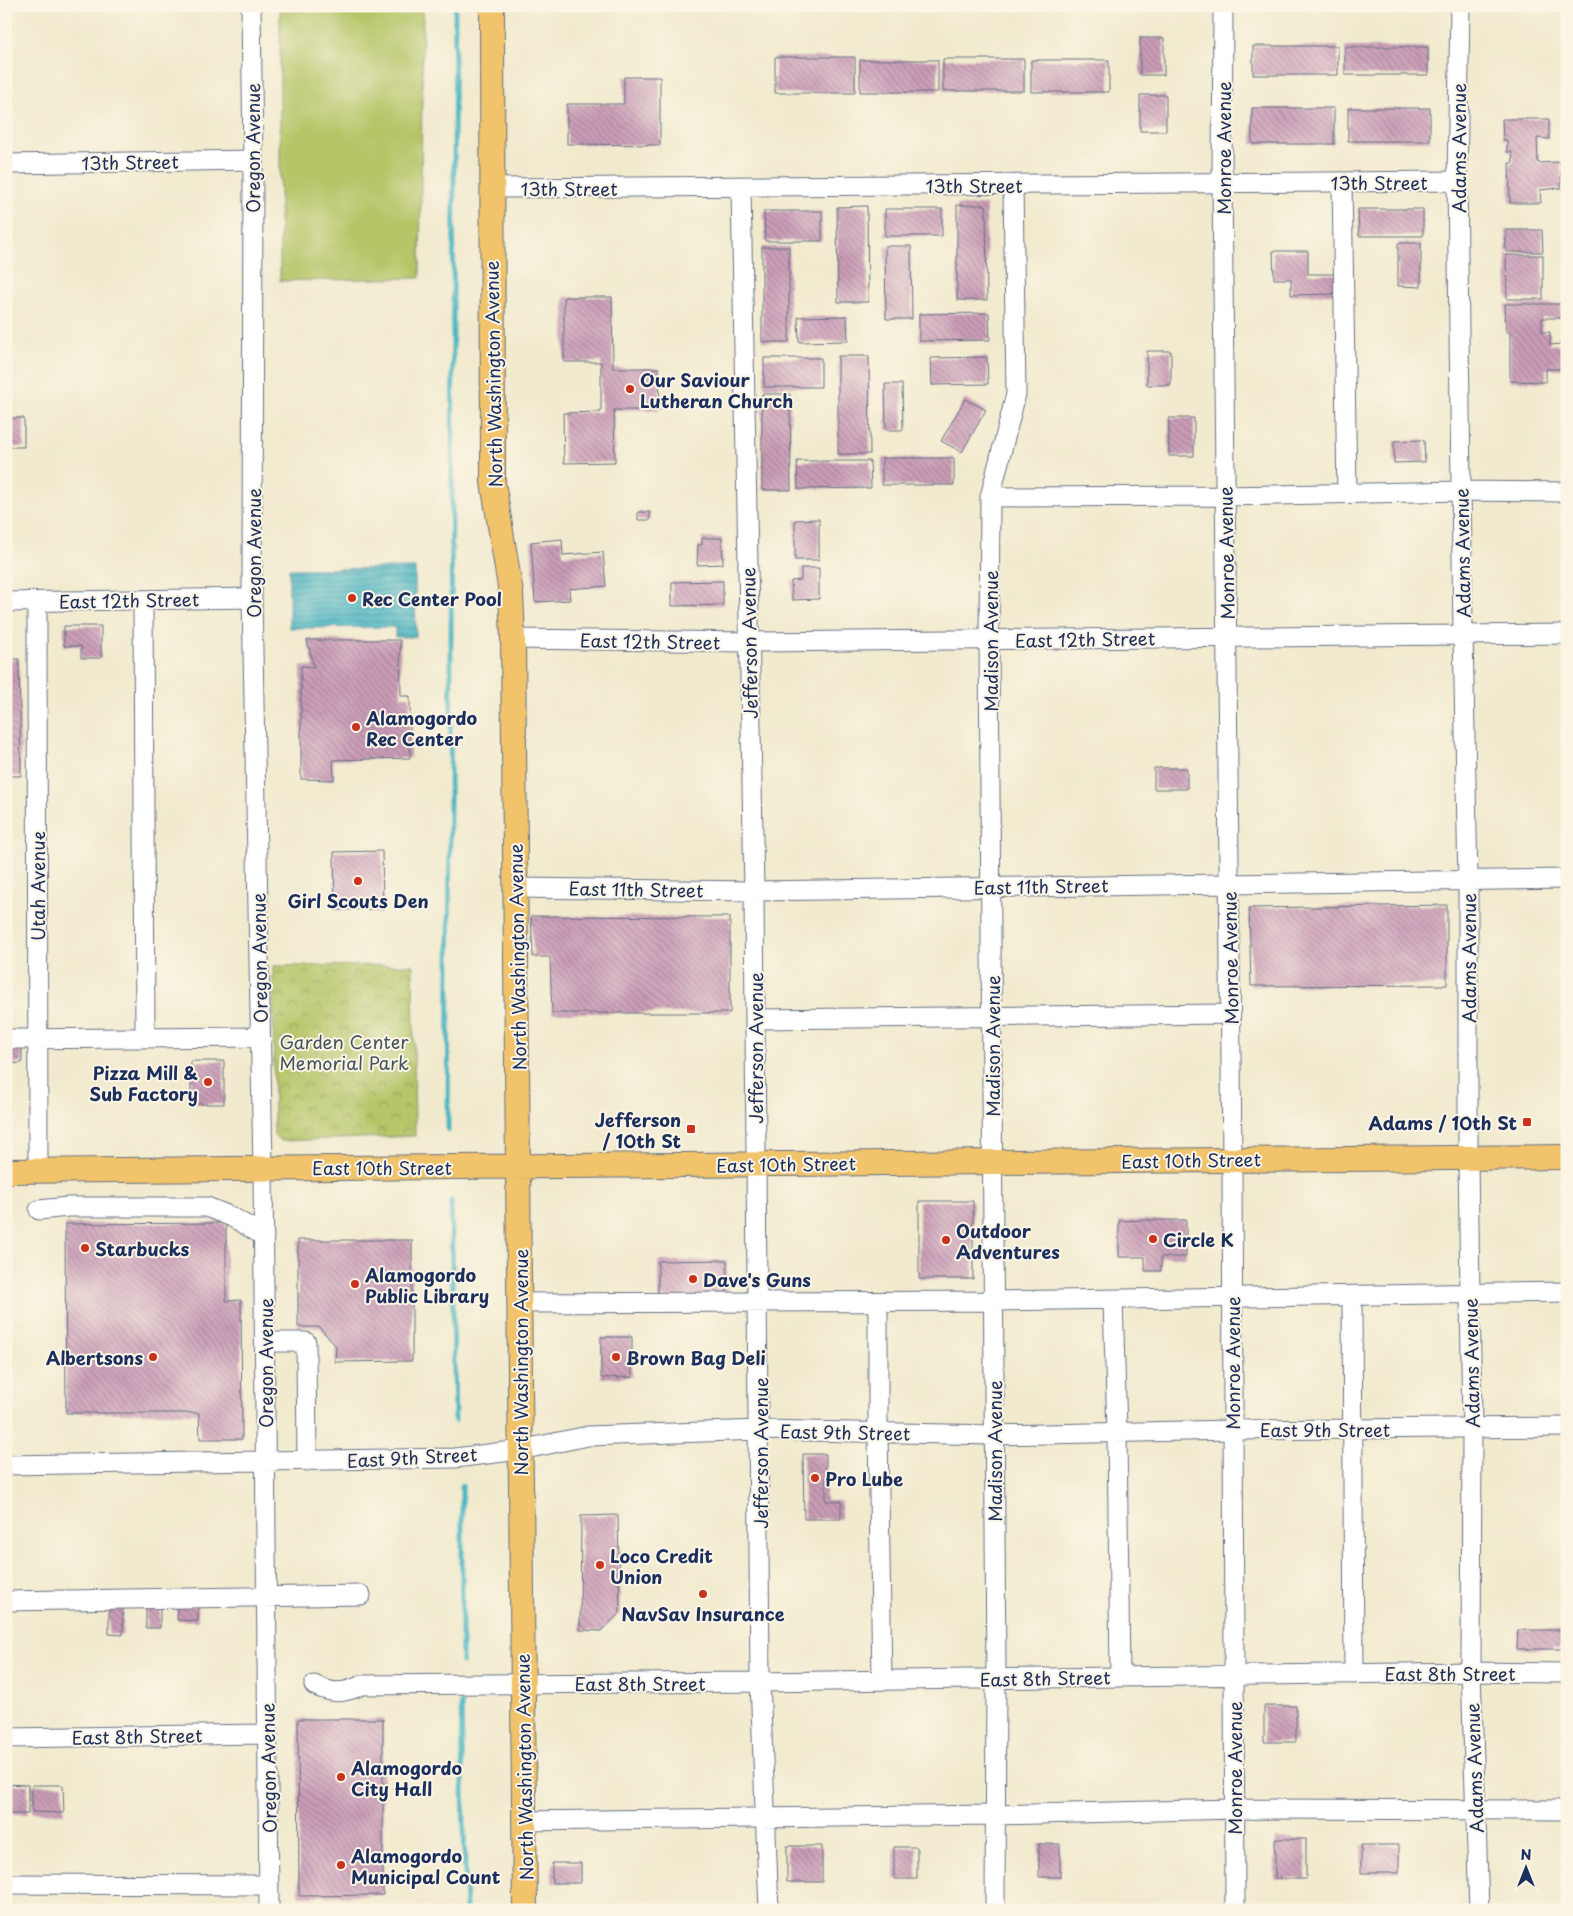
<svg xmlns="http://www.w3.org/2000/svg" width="1573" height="1916" font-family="'Playpen Sans',sans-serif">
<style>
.park{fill:url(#park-crowns);stroke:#687a63}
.garden{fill:#b5c568;stroke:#687a63}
.water{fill:url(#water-rules);stroke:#317290}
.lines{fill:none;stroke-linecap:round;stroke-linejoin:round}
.stream{stroke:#47b5c2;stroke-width:5}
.building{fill:url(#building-back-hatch)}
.minor-casing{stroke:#667085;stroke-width:21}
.major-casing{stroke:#667085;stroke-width:26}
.minor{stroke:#fff;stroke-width:19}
.major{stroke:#f1c36a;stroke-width:24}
.poi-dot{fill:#c8321e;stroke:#fcf5e5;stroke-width:2}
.labels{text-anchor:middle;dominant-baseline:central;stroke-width:4;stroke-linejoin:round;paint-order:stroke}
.street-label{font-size:18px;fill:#1b2f5e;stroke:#fcf5e5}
.poi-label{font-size:18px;font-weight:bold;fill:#1b2f5e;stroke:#fcf5e5;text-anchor:start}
.park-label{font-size:18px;fill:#425460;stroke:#fcf5e5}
</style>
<defs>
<pattern id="park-crowns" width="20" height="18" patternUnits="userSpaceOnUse" patternTransform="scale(1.25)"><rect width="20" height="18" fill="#b5c568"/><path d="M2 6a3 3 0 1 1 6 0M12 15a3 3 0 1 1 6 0" fill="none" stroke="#92a059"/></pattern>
<pattern id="water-rules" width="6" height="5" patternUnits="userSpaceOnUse" patternTransform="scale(1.25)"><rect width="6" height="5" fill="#47b5c2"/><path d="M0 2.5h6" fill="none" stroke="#3a94a1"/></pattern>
<pattern id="building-back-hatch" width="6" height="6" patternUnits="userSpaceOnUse" patternTransform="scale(1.25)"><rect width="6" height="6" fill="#cb9db7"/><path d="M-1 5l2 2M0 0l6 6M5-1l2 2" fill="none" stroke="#a48098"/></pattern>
</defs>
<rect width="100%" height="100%" fill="#fcf5e5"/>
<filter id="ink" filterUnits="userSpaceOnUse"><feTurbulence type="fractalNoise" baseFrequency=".02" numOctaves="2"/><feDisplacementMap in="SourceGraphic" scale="10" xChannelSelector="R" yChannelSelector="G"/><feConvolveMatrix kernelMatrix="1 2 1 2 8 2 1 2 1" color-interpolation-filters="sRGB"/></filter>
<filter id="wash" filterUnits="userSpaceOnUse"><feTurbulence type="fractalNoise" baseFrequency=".0096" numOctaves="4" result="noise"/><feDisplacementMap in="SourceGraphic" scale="20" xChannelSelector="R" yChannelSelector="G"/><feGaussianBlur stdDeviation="1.12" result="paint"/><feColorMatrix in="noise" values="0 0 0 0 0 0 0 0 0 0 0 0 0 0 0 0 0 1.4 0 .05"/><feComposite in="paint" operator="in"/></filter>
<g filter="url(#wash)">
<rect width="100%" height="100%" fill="#f1eace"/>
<path class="park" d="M413,965L415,1136L282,1141L274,1136L273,966Z"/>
<path class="garden" d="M280,6H423L420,278L280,281Z"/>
<path class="water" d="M415,568L416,637H395V627L289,628V569Z"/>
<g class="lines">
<path class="stream" d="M448,1130L455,6
M451,1201L455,1421
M462,1486V1662
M461,1704L466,1910"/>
</g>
<g id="blocks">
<path class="building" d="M1140,38H1164V75H1140Z
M1253,46H1338V75H1253Z
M1345,47H1428V75H1345Z
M775,57H855V93H775Z
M943,59H1024V91H943Z
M860,60H938V92H860Z
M1031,60H1109V92H1031Z
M624,77H660V145L567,144V104H624Z
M1140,95H1166V131H1140Z
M1252,108H1334V144H1252Z
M1348,108H1430V141H1348Z
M1502,119H1549V139L1537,138L1538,163L1561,162V188L1540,190L1541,203H1510L1509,163H1513L1512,152H1507V140H1503Z
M957,205H986L987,300H957Z
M867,206L868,302H838L837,207Z
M885,209H942V236H885Z
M1358,209H1423V236H1359Z
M764,211H822V241H765Z
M1506,230H1542L1543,252H1506Z
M1398,243H1421V287L1398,286Z
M885,246H911L912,319H886Z
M762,247H789V342H762Z
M1273,251H1308V274H1336V294L1291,295V279H1274Z
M1506,255H1543V299H1507Z
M564,297H612L613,368H659L660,410H614L615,462L564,463L563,413L601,412V362H564Z
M1505,304H1561V318H1542V332H1550V345L1562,344V369H1546V382L1510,381V332H1506Z
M989,313L990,340L919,341V314Z
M847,316L848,341L799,342L798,317Z
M1147,351H1171V385H1147Z
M838,356H869L870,454H838Z
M987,357L988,384L932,385L931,358Z
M764,358H821V387H764Z
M885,384H902L903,430H886Z
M762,394H790L791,490H762Z
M965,399L986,410L962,452L941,441Z
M6,418H24V447H6Z
M1169,418H1194V456H1169Z
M1424,440L1425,462L1394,463V441Z
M882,458H954V485H882Z
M797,461H870L871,488L798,489Z
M638,512H650V520H638Z
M819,519V560H795V520Z
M702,538H722L723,564L697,565L698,545H702Z
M562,539L563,555L603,552L606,586L569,589L570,600L535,602L531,542Z
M801,568H819V599L792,600L791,581L801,580Z
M723,581V605L672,606V582Z
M64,626H101V658H81V646H64Z
M307,640H400L401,696H410V758L333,760L334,780L301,779V666L314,667Z
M6,659H19L21,776H6Z
M1154,768H1187V789H1154Z
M382,851L383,909L335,910L334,852Z
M1447,905V985L1251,986L1249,908Z
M531,916L730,917V1013H552L550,957H533Z
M6,1044H22V1063L6,1064Z
M191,1061H224V1104H191Z
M919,1201H973V1279H919Z
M1145,1220H1186V1257H1161V1271H1145V1257H1119V1221Z
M226,1223V1301L241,1300L242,1439H200L199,1413H66L65,1224Z
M298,1240H412V1361L335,1362L336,1346L319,1327H298Z
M727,1260V1297L658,1298V1261Z
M601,1337H632V1377L601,1378Z
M803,1454H826V1501H841V1519H804Z
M618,1515L620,1613L601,1631L580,1630L581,1516Z
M109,1606H123V1635L109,1634Z
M160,1606V1628H146V1607Z
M177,1606H198V1621L177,1620Z
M1518,1630H1564V1649H1517Z
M1264,1706H1296V1742H1264Z
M298,1719H383V1895L299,1896Z
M6,1784L28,1785V1814H6Z
M32,1785H63L64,1813L32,1812Z
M1275,1839H1306V1879H1275Z
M1039,1844H1060V1877H1039Z
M1361,1845H1399V1873H1361Z
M787,1846H822V1882H787Z
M894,1847H917V1879H894Z
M552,1863H581V1883H552Z"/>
</g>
</g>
<g filter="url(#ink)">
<use href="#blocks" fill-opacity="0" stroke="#667085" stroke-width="1"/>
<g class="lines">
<defs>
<path id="minor" d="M251,6L253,160L252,598L263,1168L269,1910
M1223,6L1222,183L1232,1159L1235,1910
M1460,6L1457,181L1463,634L1468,881V1158L1472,1429L1471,1672L1479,1910
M6,164L253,160
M1342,182L1347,493
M741,187L754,891L760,1682L769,1910
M492,188L1457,181
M990,497L1225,496L1461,491L1567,492
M143,600L145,1038
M6,602L252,598
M37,602L38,1171
M513,639L749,642L1567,634
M516,888L754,891L1567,879
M755,1019L1231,1014
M6,1039L260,1037
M39,1210L68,1207H207L232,1217L264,1236
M1352,1296L1354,1674
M1113,1300L1117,1432L1120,1677
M878,1302V1432L882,1680
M519,1303L994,1301L1567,1292
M265,1342H306L307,1461
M6,1465L455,1458L520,1450L588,1436L760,1430L994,1435L1232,1430L1567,1427
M6,1601L361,1595
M314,1685C332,1694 343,1694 362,1685L760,1682L1471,1672L1567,1673
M6,1738L268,1734
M524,1821L995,1815L1234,1809L1567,1810
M6,1884L269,1885
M995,1910L996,1678L989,640L990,497L1016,394L1013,185"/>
<path id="major" d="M492,6L493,482L511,593L513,639L525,1910
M6,1171L1567,1157"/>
</defs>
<use href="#minor" class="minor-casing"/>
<use href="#major" class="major-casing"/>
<use href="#minor" class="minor"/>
<use href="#major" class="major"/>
</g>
</g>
<g class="poi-dot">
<circle cx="630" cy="389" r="5"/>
<circle cx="352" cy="598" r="5"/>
<circle cx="356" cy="727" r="5"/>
<circle cx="358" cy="881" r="5"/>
<circle cx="208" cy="1082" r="5"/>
<rect x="1522" y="1117" width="10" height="10" rx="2.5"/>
<rect x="686" y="1124" width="10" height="10" rx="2.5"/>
<circle cx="1153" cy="1239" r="5"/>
<circle cx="946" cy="1240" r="5"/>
<circle cx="85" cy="1248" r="5"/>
<circle cx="693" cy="1279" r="5"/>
<circle cx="355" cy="1284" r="5"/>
<circle cx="153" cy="1357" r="5"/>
<circle cx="616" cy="1357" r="5"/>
<circle cx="815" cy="1478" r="5"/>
<circle cx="600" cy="1565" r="5"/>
<circle cx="703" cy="1594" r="5"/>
<circle cx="341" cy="1777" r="5"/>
<circle cx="341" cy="1865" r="5"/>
</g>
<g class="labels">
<g class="street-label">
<text transform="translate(252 148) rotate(-90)">Oregon Avenue</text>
<text transform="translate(1223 148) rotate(-90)">Monroe Avenue</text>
<text transform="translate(1458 148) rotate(-90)">Adams Avenue</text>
<text transform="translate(130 162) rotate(-1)">13th Street</text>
<text x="1379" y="182">13th Street</text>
<text x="974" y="185">13th Street</text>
<text x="569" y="188">13th Street</text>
<text transform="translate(493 374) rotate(-91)">North Washington Avenue</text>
<text transform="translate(253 553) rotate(-90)">Oregon Avenue</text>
<text transform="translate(1226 553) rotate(-91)">Monroe Avenue</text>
<text transform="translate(1462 553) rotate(-91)">Adams Avenue</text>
<text transform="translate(129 600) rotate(-1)">East 12th Street</text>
<text transform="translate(1085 639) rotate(-1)">East 12th Street</text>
<text transform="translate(650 641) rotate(1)">East 12th Street</text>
<text transform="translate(990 641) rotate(-90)">Madison Avenue</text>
<text transform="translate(749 643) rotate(-91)">Jefferson Avenue</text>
<text transform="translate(37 886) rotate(-90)">Utah Avenue</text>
<text transform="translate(1041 886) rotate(-1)">East 11th Street</text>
<text transform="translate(636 889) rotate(1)">East 11th Street</text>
<text transform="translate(517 957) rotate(-91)">North Washington Avenue</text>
<text transform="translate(259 958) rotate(-91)">Oregon Avenue</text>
<text transform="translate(1230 958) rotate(-91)">Monroe Avenue</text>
<text transform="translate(1468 958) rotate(-90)">Adams Avenue</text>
<text transform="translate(992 1046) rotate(-90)">Madison Avenue</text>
<text transform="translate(755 1048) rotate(-90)">Jefferson Avenue</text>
<text transform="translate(1191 1160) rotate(-1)">East 10th Street</text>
<text transform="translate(786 1164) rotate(-1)">East 10th Street</text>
<text x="382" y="1167">East 10th Street</text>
<text transform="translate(520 1362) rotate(-90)">North Washington Avenue</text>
<text transform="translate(265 1363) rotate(-90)">Oregon Avenue</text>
<text transform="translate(1232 1363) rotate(-90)">Monroe Avenue</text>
<text transform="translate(1471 1363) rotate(-91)">Adams Avenue</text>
<text x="1325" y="1429">East 9th Street</text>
<text transform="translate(845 1432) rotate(1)">East 9th Street</text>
<text transform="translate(994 1451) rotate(-90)">Madison Avenue</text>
<text transform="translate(760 1453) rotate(-90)">Jefferson Avenue</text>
<text transform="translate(412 1457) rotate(-3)">East 9th Street</text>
<text x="1450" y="1673">East 8th Street</text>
<text transform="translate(1045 1678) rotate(-1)">East 8th Street</text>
<text x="640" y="1683">East 8th Street</text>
<text transform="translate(137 1736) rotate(-1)">East 8th Street</text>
<text transform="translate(524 1767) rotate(-91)">North Washington Avenue</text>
<text transform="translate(268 1768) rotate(-91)">Oregon Avenue</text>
<text transform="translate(1234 1768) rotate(-90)">Monroe Avenue</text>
<text transform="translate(1474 1768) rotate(-92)">Adams Avenue</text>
</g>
<g class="poi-label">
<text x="640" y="379">Our Saviour<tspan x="640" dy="21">Lutheran Church</tspan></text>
<text x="362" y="598">Rec Center Pool</text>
<text x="366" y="717">Alamogordo<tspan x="366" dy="21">Rec Center</tspan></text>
<text x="358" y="900" text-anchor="middle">Girl Scouts Den</text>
<text x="198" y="1072" text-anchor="end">Pizza Mill &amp;<tspan x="198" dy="21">Sub Factory</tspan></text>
<text x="681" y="1119" text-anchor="end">Jefferson<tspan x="681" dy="21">/ 10th St</tspan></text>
<text x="1517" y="1122" text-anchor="end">Adams / 10th St</text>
<text x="956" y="1230">Outdoor<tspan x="956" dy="21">Adventures</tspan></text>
<text x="1163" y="1239">Circle K</text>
<text x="95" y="1248">Starbucks</text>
<text x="365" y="1274">Alamogordo<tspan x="365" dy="21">Public Library</tspan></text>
<text x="703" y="1279">Dave's Guns</text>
<text x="143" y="1357" text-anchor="end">Albertsons</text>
<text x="626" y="1357">Brown Bag Deli</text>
<text x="825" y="1478">Pro Lube</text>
<text x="610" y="1555">Loco Credit<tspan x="610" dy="21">Union</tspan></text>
<text x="703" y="1613" text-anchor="middle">NavSav Insurance</text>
<text x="351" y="1767">Alamogordo<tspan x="351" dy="21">City Hall</tspan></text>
<text x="351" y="1855">Alamogordo<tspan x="351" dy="21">Municipal Count</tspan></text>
</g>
<g class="park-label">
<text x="344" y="1041">Garden Center<tspan x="344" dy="21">Memorial Park</tspan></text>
</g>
</g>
<rect width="1573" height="1916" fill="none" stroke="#fcf5e5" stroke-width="25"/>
<g transform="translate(1526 1868)" stroke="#fcf5e5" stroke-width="4" paint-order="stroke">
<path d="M0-4L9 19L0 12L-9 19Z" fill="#1b2f5e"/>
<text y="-8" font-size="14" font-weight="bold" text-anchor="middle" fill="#1b2f5e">N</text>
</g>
</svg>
